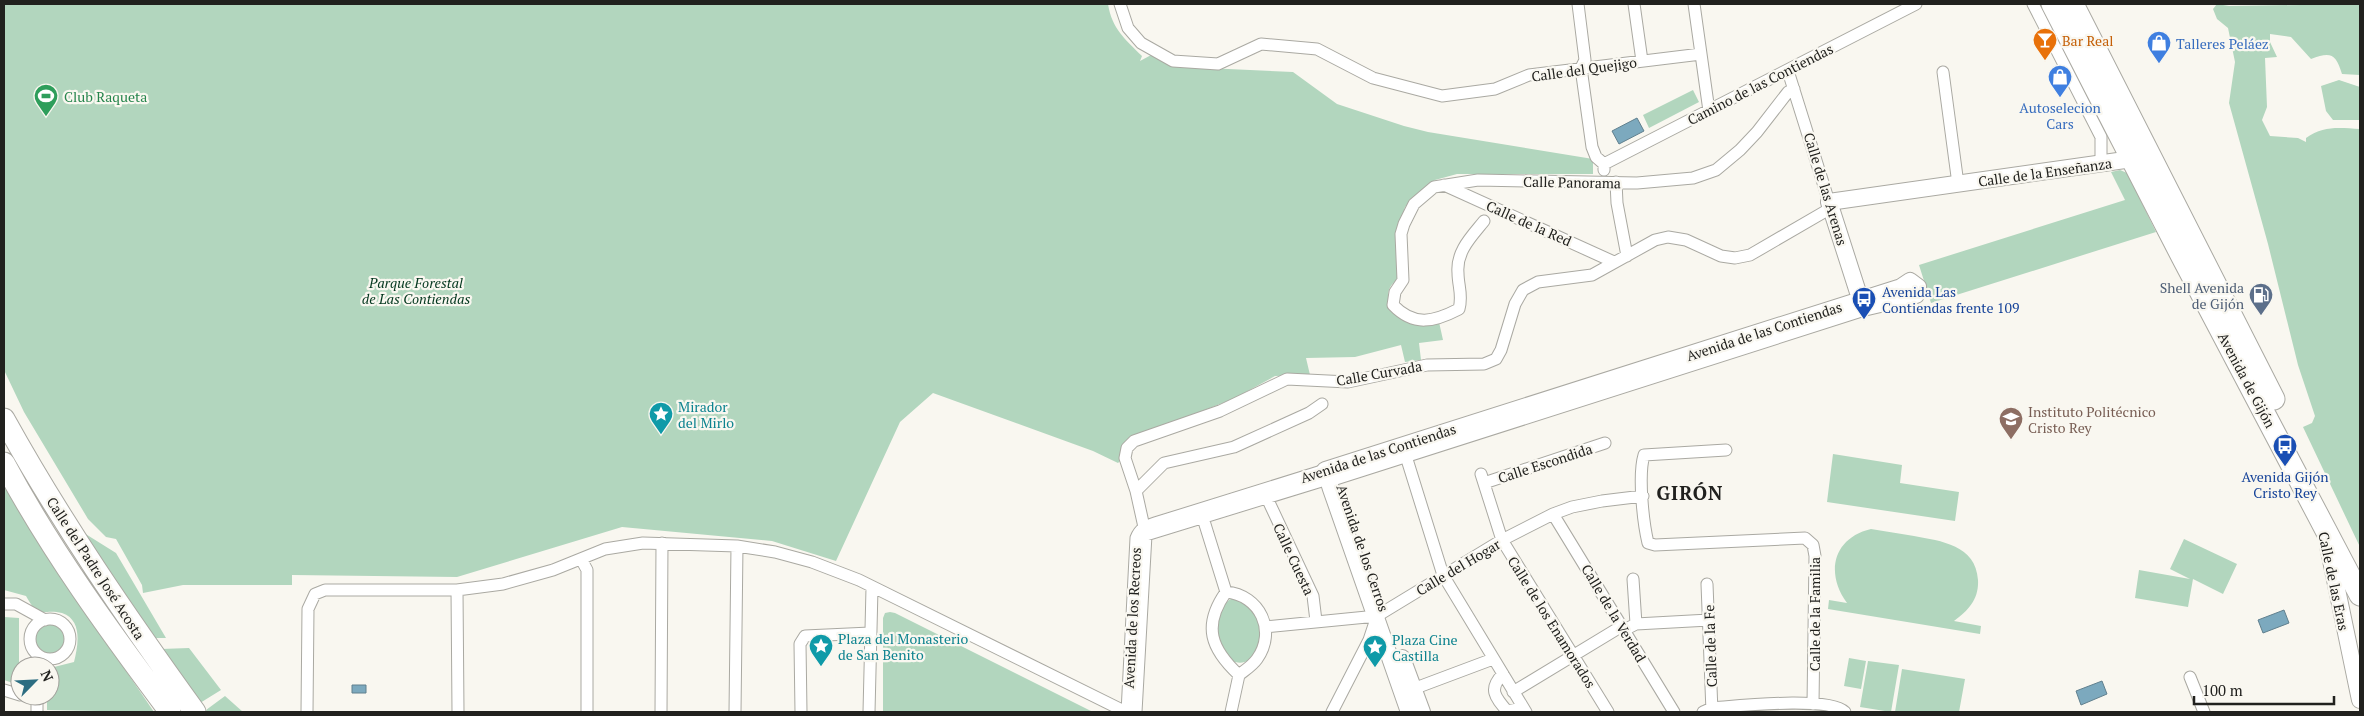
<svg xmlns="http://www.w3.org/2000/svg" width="2364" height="716" font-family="'PT Serif',serif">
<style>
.green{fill:#b2d6be}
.water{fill:#7ca9be;stroke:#61808e}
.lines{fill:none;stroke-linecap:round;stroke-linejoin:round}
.street-casing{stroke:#aaa9a2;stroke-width:13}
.secondary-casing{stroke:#aaa9a2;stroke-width:18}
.highway-casing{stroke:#aaa9a2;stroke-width:23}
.street{stroke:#fff;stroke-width:11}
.secondary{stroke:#fff;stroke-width:16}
.highway{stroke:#fff;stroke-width:21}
.labels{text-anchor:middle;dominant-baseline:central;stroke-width:4.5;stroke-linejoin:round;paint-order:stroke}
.food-label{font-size:14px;fill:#c56008;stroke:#f9f7f0;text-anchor:start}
.shop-label{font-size:14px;fill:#366cbe;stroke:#f9f7f0;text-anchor:start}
.street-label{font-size:14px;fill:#21211e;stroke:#f9f7f0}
.leisure-label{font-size:14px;fill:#27864d;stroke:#f9f7f0;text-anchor:start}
.park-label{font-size:14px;font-style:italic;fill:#03371e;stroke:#f9f7f0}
.service-label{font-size:14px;fill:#4e5e75;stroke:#f9f7f0;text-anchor:end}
.transit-label{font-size:14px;fill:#164399;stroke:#f9f7f0;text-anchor:start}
.culture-label{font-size:14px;fill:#0d838f;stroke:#f9f7f0;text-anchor:start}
.education-label{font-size:14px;fill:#785e54;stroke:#f9f7f0;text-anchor:start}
.district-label{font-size:19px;font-weight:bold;letter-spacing:1px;fill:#21211e;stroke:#f9f7f0}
</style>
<rect width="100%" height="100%" fill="#f9f7f0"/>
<path class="green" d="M4,4H1108C1112,29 1125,39 1142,56L1140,61L1153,54L1184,67L1293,72L1337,104L1404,126L1428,132L1593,159V174H1457L1435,180L1405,207L1397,238L1398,279C1390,285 1388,289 1388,299C1388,323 1422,325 1439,322L1443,340L1419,343L1421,360L1405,362L1401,345L1355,357L1306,358L1310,375L1275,376L1233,399L1130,439C1121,444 1119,450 1121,460L1118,463L1093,451L933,393L900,422L836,561L772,541L622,527L457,577L292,575V585H183L143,593L142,585L116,539L106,537L88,519L24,412L4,370Z
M2217,4L2229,6L2360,4V75L2342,74C2336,54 2331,51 2311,59L2291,37L2270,34V42L2277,57L2265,58L2267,107L2262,120L2270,136L2298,138L2306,142V138C2324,125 2340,128 2360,129V547L2303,427L2312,423L2315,416L2298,365L2268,244L2229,103L2235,62L2228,28L2217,19L2213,9Z
M2339,80L2360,87V120H2333L2326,111L2321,86Z
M1693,90L1699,102L1649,128L1643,115Z
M2120,170L2127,173L2156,232L1931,303L1919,265L2125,200L2111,172Z
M1833,454L1902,465L1900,483L1959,492L1955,521L1827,502Z
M4,477L62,577L154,712L47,710V696H50V668L74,662C78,646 83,620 62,613C42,608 40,621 26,596L4,590Z
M1871,529C1885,531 1900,534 1914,536C1941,541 1976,545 1978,580C1979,599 1969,610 1954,621L1981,626L1980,634L1828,609L1829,600L1847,603C1825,573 1833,538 1871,529Z
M84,533L116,553L166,638H153Z
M2184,539L2237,564L2223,594L2193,579L2188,607L2135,598L2139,570L2190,579L2170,569Z
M1233,598L1252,606C1255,613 1259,622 1260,629C1262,647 1251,671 1230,660C1227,655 1222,649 1220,643C1214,629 1217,604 1233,598Z
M890,612L895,613L1093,712H883V618L885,613Z
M4,617L19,618V685L4,680Z
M34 639a16 16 0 1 1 32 0a16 16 0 1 1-32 0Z
M189,648L221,690L200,703L161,649Z
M1849,658L1866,661L1861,689L1844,686Z
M1868,661L1899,665L1891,712L1860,707Z
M1902,669L1965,679L1959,712H1895Z
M225,696L243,712H207L206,710Z"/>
<path class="water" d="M1637,118L1644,131L1619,144L1612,131Z
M2284,610L2289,623L2263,633L2258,620Z
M2102,681L2107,694L2081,705L2076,691Z
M352,685H366V693H352Z"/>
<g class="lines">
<defs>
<path id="street" d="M1120,4L1128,28L1141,43L1173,61L1218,64L1261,44L1317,49L1373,78L1442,96L1495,89L1529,75L1701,54
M1578,4L1585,60L1581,68L1592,147L1596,157L1604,164V170
M1634,4L1642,61
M1694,4L1709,111
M2033,4L2101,137V164
M1788,71L1829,202
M1943,72L1958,184
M1604,164L1916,4
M1616,182L1617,203L1627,256
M1444,185L1614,262
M1484,221C1472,236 1456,251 1458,273C1458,286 1463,295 1459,309C1434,322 1414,327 1393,305L1395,292L1403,280L1401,234L1404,224L1414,204L1434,187L1478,180L1637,183L1693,178L1716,170L1740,150L1757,132L1788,92L1794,89
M1726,450L1644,455C1638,475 1643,522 1648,543L1655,545L1805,538L1813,545L1815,556L1813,704
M1405,453L1443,575L1526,712
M1481,474L1502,540L1608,712
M1484,483L1605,443
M1136,491L1164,463L1234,447L1309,413L1322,404
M1267,498L1313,596L1316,621
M1553,514L1674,712
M1203,518L1226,592
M1144,527L1136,491L1125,458L1127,448L1134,441L1220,411L1287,379L1348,382L1427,365L1484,364L1496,359L1501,350L1515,304L1523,290L1538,282L1592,275L1655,240L1668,237L1686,240L1721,256L1735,258L1750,255L1831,208
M581,559L587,570V712
M1633,579L1636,624
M1707,584L1712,712
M457,590L458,712
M1226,592C1260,595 1277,631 1257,659C1252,666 1245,670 1239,675C1211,649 1202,626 1226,592Z
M4,604H16L45,620
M30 639a20 20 0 1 1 40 0a20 20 0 1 1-40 0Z
M1265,627L1377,616
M1624,630L1636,624L1709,620
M1503,674C1488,689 1495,697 1507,711L1523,708
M2190,677L2204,712
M1413,689L1493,659
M4,690L20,695
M1513,692L1622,626
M37,712V696
M307,712L308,609L315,594L325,590H457L503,584L553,570L605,549L643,543L737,546L775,552L812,562L859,580L1126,712
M661,712L662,543
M735,712L737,546
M801,712L800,644L805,636L870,633
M869,712L872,588
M1127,712L1136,538C1140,528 1146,526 1155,523L1325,470
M1136,712L1146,535L1328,479
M1231,712L1239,675
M1332,712L1369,640L1377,616L1502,540L1553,514L1572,507L1602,501L1643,496
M1703,712L1712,708C1739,706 1828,696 1845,712"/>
<path id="secondary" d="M1863,308L1829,202L2132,159
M1328,479L1863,308L1910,297L1916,295L1918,287L1910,281L1901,287L1325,470L1331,489L1409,712
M2328,546L2360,700
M1402,658L1422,712"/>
<path id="highway" d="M2052,4L2182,257L2360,595
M2073,4L2274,399
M4,419C61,522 127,618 195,712
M4,463C51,551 111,633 170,712"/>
</defs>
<use href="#street" class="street-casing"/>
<use href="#secondary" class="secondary-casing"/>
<use href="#highway" class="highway-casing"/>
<use href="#street" class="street"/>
<use href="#secondary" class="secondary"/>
<use href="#highway" class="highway"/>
</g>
<defs>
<symbol id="bar-pin" viewBox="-11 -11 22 30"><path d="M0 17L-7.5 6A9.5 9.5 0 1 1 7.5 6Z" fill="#e8710a" stroke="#f9f7f0"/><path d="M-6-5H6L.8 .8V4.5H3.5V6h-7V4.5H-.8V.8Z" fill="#fff"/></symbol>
<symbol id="shop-pin" viewBox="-11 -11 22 30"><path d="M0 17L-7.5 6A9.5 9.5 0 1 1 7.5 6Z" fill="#3f7fe0" stroke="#f9f7f0"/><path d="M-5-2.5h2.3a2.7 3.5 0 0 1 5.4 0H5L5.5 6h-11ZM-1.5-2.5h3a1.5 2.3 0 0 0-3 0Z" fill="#fff"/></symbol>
<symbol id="stadium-pin" viewBox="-11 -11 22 30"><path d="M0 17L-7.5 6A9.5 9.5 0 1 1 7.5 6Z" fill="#2e9e5b" stroke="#f9f7f0"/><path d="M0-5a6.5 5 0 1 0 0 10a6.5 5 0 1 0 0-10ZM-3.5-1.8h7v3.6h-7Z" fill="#fff"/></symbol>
<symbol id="fuel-pin" viewBox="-11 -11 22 30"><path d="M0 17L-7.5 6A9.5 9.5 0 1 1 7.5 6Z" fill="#5c6f8a" stroke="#f9f7f0"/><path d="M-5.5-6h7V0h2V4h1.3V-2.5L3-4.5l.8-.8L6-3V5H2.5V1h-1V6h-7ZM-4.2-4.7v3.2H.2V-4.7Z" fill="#fff"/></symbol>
<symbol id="bus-pin" viewBox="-11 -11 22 30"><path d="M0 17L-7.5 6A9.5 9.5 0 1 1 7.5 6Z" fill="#1a4fb4" stroke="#f9f7f0"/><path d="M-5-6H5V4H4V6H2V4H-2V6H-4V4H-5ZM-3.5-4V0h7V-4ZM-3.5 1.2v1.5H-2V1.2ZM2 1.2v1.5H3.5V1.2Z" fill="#fff"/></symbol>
<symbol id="sight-pin" viewBox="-11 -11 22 30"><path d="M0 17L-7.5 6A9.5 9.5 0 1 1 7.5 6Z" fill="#0f9aa8" stroke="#f9f7f0"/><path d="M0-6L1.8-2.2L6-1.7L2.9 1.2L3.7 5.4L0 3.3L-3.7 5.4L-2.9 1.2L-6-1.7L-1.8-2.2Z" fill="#fff"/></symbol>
<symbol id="school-pin" viewBox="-11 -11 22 30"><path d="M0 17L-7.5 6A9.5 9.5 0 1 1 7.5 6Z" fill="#8d6e63" stroke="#f9f7f0"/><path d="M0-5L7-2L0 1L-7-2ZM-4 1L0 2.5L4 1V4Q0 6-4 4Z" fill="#fff"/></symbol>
</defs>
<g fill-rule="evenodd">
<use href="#bar-pin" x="2031" y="26" width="28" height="38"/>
<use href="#shop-pin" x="2145" y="29" width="28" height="38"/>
<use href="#shop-pin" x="2046" y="63" width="28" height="38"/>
<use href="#stadium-pin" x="32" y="82" width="28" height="38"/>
<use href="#fuel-pin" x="2247" y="281" width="28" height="38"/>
<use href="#bus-pin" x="1850" y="285" width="28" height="38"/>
<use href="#sight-pin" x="647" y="400" width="28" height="38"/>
<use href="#school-pin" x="1997" y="405" width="28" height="38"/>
<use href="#bus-pin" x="2271" y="432" width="28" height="38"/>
<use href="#sight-pin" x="807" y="632" width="28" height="38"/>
<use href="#sight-pin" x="1361" y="633" width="28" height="38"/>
</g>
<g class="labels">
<g class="food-label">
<text x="2062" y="40">Bar Real</text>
</g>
<g class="shop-label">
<text x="2176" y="43">Talleres Peláez</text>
<text x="2060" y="107" text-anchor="middle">Autoselecion<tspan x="2060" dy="16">Cars</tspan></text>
</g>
<g class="street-label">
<text transform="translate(1584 69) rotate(-8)">Calle del Quejigo</text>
<text transform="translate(1760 84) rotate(-27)">Camino de las Contiendas</text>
<text transform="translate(2045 172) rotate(-8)">Calle de la Enseñanza</text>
<text transform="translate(1572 182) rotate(1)">Calle Panorama</text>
<text transform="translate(1826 189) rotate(73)">Calle de las Arenas</text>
<text transform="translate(1529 223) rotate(24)">Calle de la Red</text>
<text transform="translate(1764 331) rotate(-18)">Avenida de las Contiendas</text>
<text transform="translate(1379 373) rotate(-10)">Calle Curvada</text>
<text transform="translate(2247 380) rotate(62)">Avenida de Gijón</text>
<text transform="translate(1378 453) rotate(-18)">Avenida de las Contiendas</text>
<text transform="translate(1545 463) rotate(-18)">Calle Escondida</text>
<text transform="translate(1363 548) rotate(71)">Avenida de los Cerros</text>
<text transform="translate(1294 559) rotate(65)">Calle Cuesta</text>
<text transform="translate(1458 567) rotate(-31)">Calle del Hogar</text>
<text transform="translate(96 568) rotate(57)">Calle del Padre José Acosta</text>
<text transform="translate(2334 581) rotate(78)">Calle de las Eras</text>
<text transform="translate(1614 613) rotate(59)">Calle de la Verdad</text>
<text transform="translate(1814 614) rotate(-90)">Calle de la Familia</text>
<text transform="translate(1132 618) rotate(-87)">Avenida de los Recreos</text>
<text transform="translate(1552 622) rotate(58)">Calle de los Enamorados</text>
<text transform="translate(1710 646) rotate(-92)">Calle de la Fe</text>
</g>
<g class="leisure-label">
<text x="64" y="96">Club Raqueta</text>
</g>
<g class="park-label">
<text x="416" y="282">Parque Forestal<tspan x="416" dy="16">de Las Contiendas</tspan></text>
</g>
<g class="service-label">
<text x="2244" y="287">Shell Avenida<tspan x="2244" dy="16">de Gijón</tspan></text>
</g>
<g class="transit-label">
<text x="1882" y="291">Avenida Las<tspan x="1882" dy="16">Contiendas frente 109</tspan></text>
<text x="2285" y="476" text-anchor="middle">Avenida Gijón<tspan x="2285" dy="16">Cristo Rey</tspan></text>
</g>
<g class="culture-label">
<text x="678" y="406">Mirador<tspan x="678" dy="16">del Mirlo</tspan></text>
<text x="838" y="638">Plaza del Monasterio<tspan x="838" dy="16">de San Benito</tspan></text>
<text x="1392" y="639">Plaza Cine<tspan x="1392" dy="16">Castilla</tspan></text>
</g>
<g class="education-label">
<text x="2028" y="411">Instituto Politécnico<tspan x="2028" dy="16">Cristo Rey</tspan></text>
</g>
<g class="district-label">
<text x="1690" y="492">GIRÓN</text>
</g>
</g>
<rect width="2364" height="716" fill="none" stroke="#21211e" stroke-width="10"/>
<g transform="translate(35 681) rotate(66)"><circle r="24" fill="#f9f7f0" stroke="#a3a19c"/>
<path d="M0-4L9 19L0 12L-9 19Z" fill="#2c6d81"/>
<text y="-8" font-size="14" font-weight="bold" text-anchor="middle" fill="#21211e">N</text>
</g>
<path d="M2194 696v8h140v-8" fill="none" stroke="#21211e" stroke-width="2.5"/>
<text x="2202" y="696" font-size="15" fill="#21211e" stroke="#f9f7f0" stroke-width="4" paint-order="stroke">100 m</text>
</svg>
